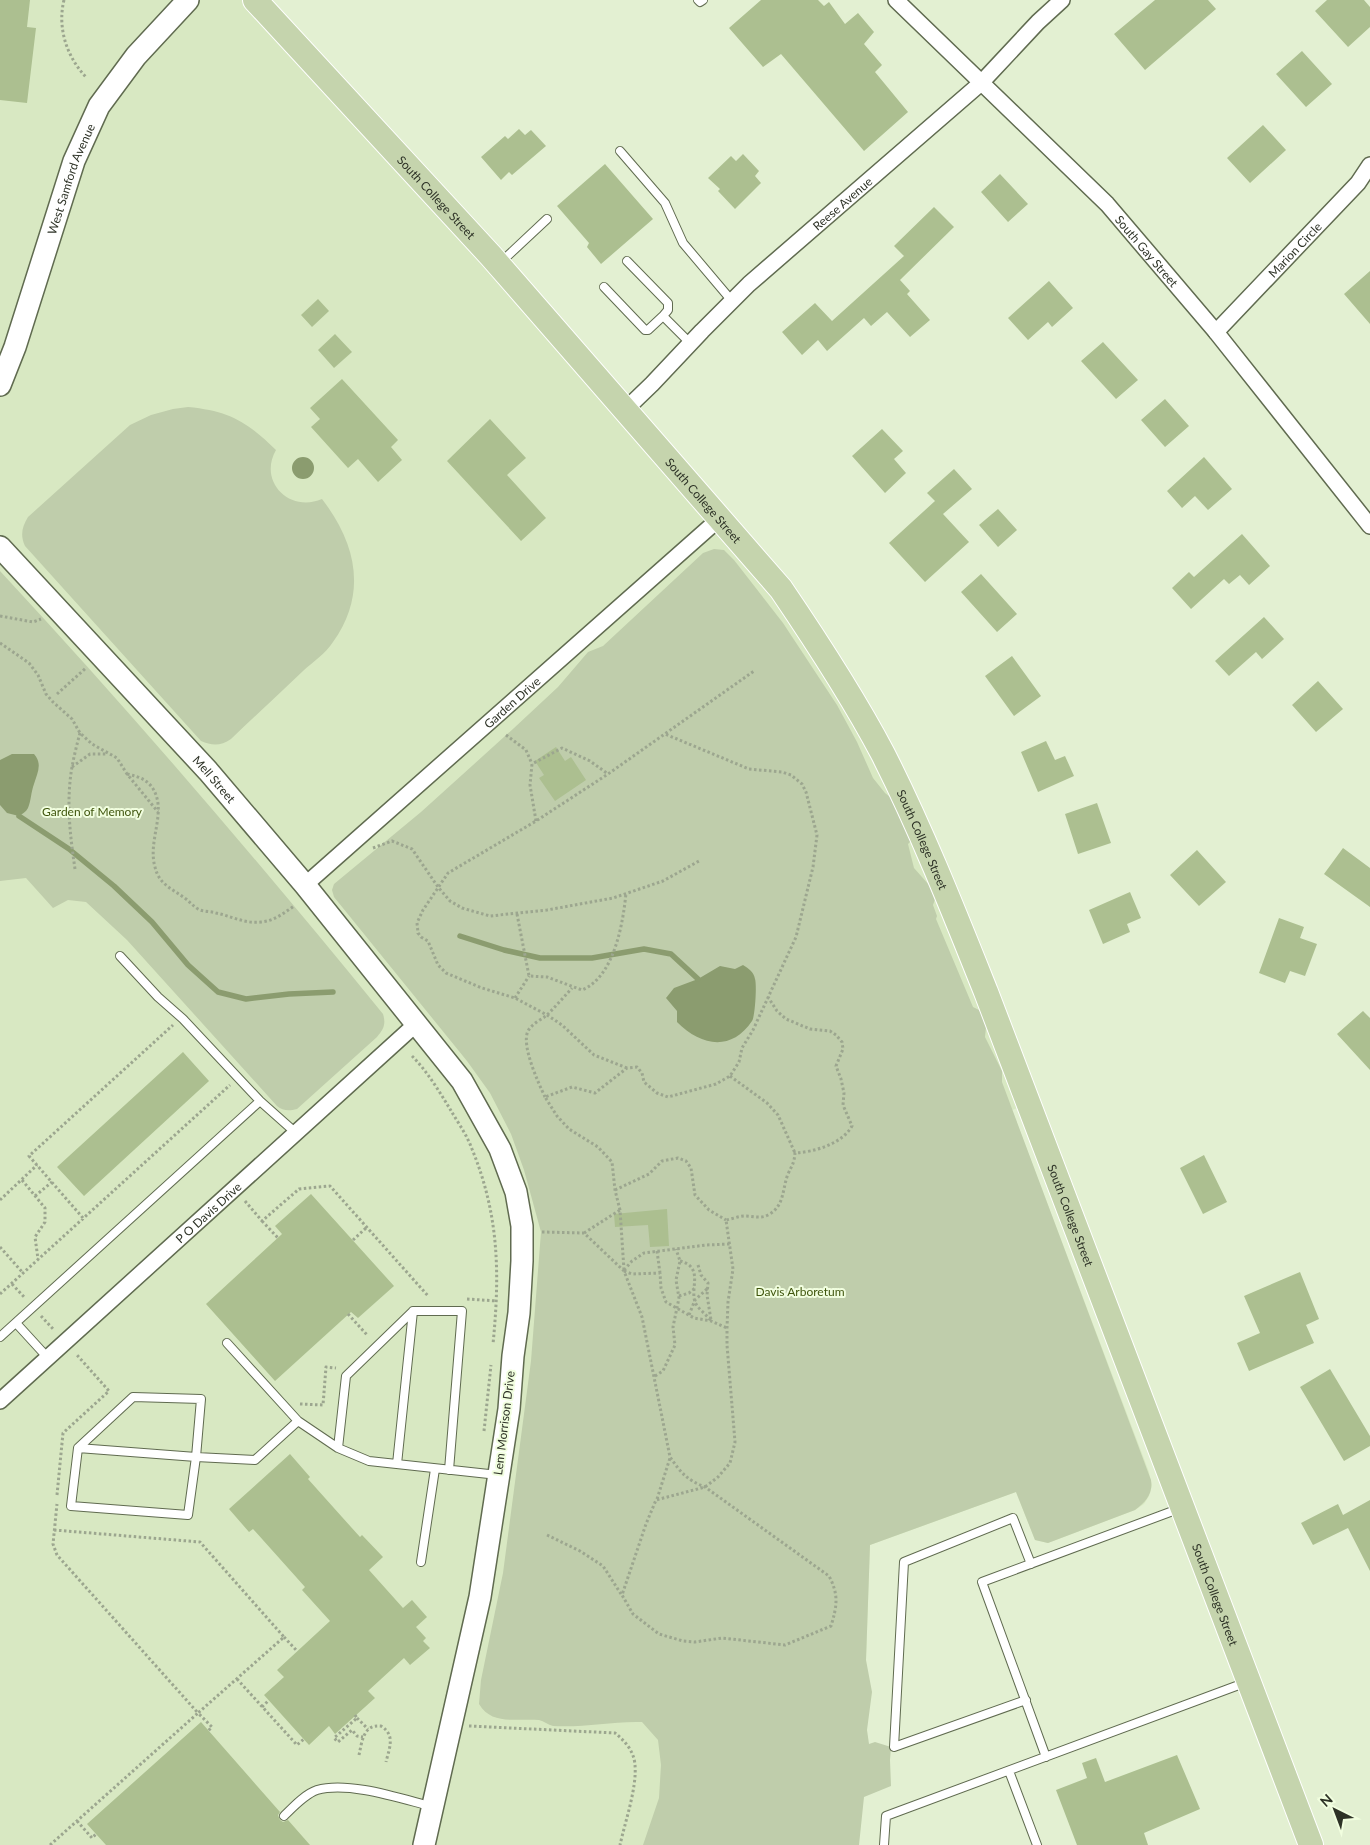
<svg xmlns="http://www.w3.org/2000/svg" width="1370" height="1845" font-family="Lato,sans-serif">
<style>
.built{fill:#d8e8c2}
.green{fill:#bfcdab}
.water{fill:#8b9c6f}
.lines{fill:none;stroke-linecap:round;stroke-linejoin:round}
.stream{stroke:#8b9c6f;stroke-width:5.5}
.building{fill:#acbf90}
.lane-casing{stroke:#606b50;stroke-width:10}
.street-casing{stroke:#606b50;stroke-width:18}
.secondary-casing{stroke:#606b50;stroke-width:24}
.primary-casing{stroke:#fff;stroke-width:26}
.path{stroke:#9ca68f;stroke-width:3;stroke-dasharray:2.5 2.5;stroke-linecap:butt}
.lane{stroke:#fff;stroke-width:8}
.street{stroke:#fff;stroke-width:15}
.secondary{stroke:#fff;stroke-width:21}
.primary{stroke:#c5d4ad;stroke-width:24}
.labels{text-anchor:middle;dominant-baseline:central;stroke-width:4;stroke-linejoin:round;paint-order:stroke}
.street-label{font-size:12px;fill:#2d3226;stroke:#f1fedf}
.park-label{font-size:12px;fill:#3f550d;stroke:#f1fedf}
</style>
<rect width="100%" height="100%" fill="#e3f0d2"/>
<path class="built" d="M0,0H254L720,518L882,754L1029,1104L1012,1110L1149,1472L1152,1486L1149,1496L1144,1504L1135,1510L1048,1543L1035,1540L1016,1492L870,1545L866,1660L842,1845H0Z"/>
<path class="green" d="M188,407C230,411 247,422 276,450C258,481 289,513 322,499C356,543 368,593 333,642C326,653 313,662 303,671C279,694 255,716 231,739C221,746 212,746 201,741L25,546C20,535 22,527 28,517L130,425L151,415L173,409Z
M714,549L724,550L734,560L783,623L837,705L857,742L873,778L885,793L899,804L918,834L908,844L914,868L937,894L933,905L937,916L936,919L973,1007L981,1011L986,1027L985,1037L1002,1071V1082L1151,1480C1153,1494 1146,1502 1135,1510L1048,1543L1035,1540L1016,1492L870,1545L866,1660L872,1692L867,1730L869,1744L875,1742L891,1747L890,1760L891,1786L864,1797L859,1845H643L659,1798L661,1765L658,1740L642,1722C612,1721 583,1728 553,1726C548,1725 544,1721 539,1720C517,1718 492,1726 479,1704L481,1680L503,1573L531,1361L541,1232L524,1170L511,1134L490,1093L467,1061L334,897L332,890L334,884L421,812L514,728L558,687L588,652L603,646L703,553Z
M0,571C133,714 260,863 383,1014C386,1024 384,1029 377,1037L297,1109C289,1111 283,1111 277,1106L127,940L86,902L68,900L53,908L26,878L0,881Z"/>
<path class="water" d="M292 468a11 11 0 1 1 22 0a11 11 0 1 1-22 0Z
M12,754H34C43,764 37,774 34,784C31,792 31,801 28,808C26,812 22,814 19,816L7,813L0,805V760Z
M743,965C748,968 754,972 755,979C757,985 755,1017 752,1021C731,1052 701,1046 677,1022V1011L666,998L674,988L698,979L720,966L735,969Z"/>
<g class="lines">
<path class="stream" d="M19,816L69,849L114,886L152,922L188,965L218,992L246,999L289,994L333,992
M460,936L504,950L540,958H592L644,949L671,954L698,979"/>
</g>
<path class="building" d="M0,0H30L27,27L36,28L27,103L0,100Z
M761,0H818L824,6L829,2L845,24L858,13L874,32L864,44L882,65L875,72L908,112L864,151L781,54L763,67L729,28Z
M1155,0H1208L1216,9L1145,70L1114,34Z
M1327,0H1364L1370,7V27L1348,47L1315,11Z
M1302,51L1332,84L1306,107L1276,74Z
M1263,125L1286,150L1250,183L1227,158Z
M519,129L525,135L531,130L546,146L512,175L509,172L501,180L481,157L505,136L508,139Z
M743,154L759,171L755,176L761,183L735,209L718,191L720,189L708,178L731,156L736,161Z
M605,164L653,219L601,264L587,247L589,243L557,206Z
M1000,174L1028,204L1008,222L981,192Z
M934,207L954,227L900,280L910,291L907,294L930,320L910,337L887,312L871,326L864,318L827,351L818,340L802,355L782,332L815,303L832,321L904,256L894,246Z
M1370,271V324L1344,294Z
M1049,281L1073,308L1052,327L1048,322L1028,340L1008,318Z
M318,299L329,311L312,327L301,315Z
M335,334L352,352L334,368L318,350Z
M1103,342L1138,380L1116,399L1081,361Z
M342,379L398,440L391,447L402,460L378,482L358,459L348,468L311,427L320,419L310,408Z
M1165,399L1189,426L1165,447L1141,420Z
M490,419L526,458L507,475L546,518L521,541L447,461Z
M882,429L903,451L894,459L906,473L885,493L852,456Z
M1204,457L1232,489L1208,510L1195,496L1182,508L1167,491Z
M954,469L972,489L943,514L969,542L925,582L889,543L935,501L927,493Z
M998,509L1017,530L998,547L979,525Z
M1242,534L1270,566L1249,585L1240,575L1229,584L1224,579L1191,609L1172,588L1189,572L1194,577Z
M981,574L1017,614L997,632L961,592Z
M1264,617L1284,639L1262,659L1256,652L1229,676L1215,661Z
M1012,656L1041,696L1014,716L985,676Z
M1318,681L1343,709L1316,732L1292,705Z
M1046,741L1055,760L1065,756L1074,776L1038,792L1021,752Z
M556,747L565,761L571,757L586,780L555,801L539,778L544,775L535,761Z
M1097,803L1111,843L1078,854L1065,814Z
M1343,848L1370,868V907L1324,874Z
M1197,850L1226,882L1199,906L1170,875Z
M1130,892L1141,918L1127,924L1130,932L1103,944L1089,910Z
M1279,918L1304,927L1300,938L1317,944L1305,976L1290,971L1285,983L1259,973Z
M1363,1011L1370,1018V1070L1337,1034Z
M183,1052L209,1081L84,1196L57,1167Z
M1204,1155L1227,1202L1203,1214L1180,1168Z
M311,1194L394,1286L358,1318L351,1312L275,1381L206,1304L282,1234L275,1226Z
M667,1209L669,1246L650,1247L648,1225L615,1227L614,1214Z
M1300,1272L1319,1319L1306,1325L1314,1343L1249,1371L1237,1343L1260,1333L1244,1296Z
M1330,1369L1370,1436V1446L1344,1461L1300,1387Z
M290,1454L310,1477L308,1479L342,1517L360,1537L362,1535L383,1557L369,1570L403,1608L412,1600L427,1617L416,1627L426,1638L423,1641L430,1648L410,1665L404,1658L368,1691L375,1698L335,1734L329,1726L309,1745L264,1695L284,1677L277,1670L330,1621L302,1590L305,1587L253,1529L249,1532L229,1509Z
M1370,1500V1571L1348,1528L1313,1545L1301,1523L1338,1504L1343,1515Z
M201,1722L280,1812L278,1815L280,1820L283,1822L288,1820L310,1845H106L96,1834L87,1824Z
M1177,1755L1200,1809L1144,1833L1148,1845H1077L1056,1790L1087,1778L1082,1763L1096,1758L1105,1782Z"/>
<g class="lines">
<defs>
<path id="lane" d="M698,0L700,2L703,0
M620,151L665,203L683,243L732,301
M627,261L668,303V310L663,316L690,343
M500,263L547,219
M604,287L645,330H648L663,316
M120,956L158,997L183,1019L260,1101L296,1133
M16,1323L48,1358
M0,1337L260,1101
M227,1343L298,1421
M133,1397L201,1399L196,1457L188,1515L71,1506L78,1448Z
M78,1448L196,1457L255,1460L298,1421L338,1448L369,1461L498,1475
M338,1448L346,1376L413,1311H462L449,1470
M397,1464L413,1311
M421,1562L435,1469
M1026,1700L894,1747L904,1562L1013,1518L1031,1564
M1046,1757L982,1582L1181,1508
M1009,1771L1037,1845
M284,1816C293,1807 305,1794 317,1790C348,1781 399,1798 430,1806
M884,1845L886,1816L1247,1682"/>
<g id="street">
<path id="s1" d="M896,0L1107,204L1216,332L1370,526"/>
<path id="s2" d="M1216,332L1358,183L1370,165"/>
<path id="s3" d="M625,410L652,384L702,331L749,284L981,83L1038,22L1062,0"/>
<path id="s4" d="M305,885L720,518"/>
<path id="s5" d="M0,1401L416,1024"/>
</g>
<g id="secondary">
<path id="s6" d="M0,385L15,347L74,161L99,106L136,56L188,0"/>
<path id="s7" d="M0,547L208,771L305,885L462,1081L500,1149L516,1192L522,1226V1261L519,1313L513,1356L509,1409L480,1597L424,1845"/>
</g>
<g id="primary">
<path id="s8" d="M255,0L491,256L781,589C817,642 853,697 883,754C922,831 954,912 986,992L1311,1845"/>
</g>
</defs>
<use href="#lane" class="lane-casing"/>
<use href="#street" class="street-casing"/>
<use href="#secondary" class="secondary-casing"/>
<use href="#primary" class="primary-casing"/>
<path class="path" d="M64,0C57,28 67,58 87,78
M0,616L33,622L41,619
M0,643L29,663L38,675L46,694L53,702L72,719L80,733L92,744L117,758L127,774L158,812
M57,694L86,668
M506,735L526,750L532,764
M72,767L90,754H106
M127,774C141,777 151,781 156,795C164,817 148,843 155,867C159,885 173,889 186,899C190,902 193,906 198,909C203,912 210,911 216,913C231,916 245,924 261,922C274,921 284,913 294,906
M536,821L530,785L532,764L562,748L590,761L608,774
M373,848L392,841L412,849L438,887L450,901L462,908L490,916L547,910L613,898L663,881L699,861
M75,869C70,835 66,801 72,767C74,756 77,744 80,733
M517,914L529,976L547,977L582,990C614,977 623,924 626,893
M515,998L529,976
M412,1056C427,1071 439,1091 450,1109C457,1121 467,1135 472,1149C499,1215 500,1273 493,1344
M627,1068L594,1055L562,1025L547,1015L515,998L482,988L446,973L438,965L428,941L421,937L418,933L417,923L423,910L448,873L536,821L608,774L754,671
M730,1076L767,1103L778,1115L795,1153
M545,1097C538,1082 521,1045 528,1031C532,1024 540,1020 546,1016C555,1007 564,997 572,988
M22,1180L45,1208V1222L35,1237L38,1259
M615,1190L649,1174L662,1161L678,1158L686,1161L691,1168L695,1195L709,1210L726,1220
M35,1196L52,1182
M0,1200L37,1165
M245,1201L262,1221L299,1189L330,1186L429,1297
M83,1218L29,1156L173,1025
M262,1221L278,1238
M542,1232L584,1233L624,1271L642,1317L670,1457C681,1473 687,1480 705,1487L829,1576C839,1595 837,1606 831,1626L785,1645L722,1638L695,1642L683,1641L659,1634L633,1614L622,1595L646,1524L656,1500L705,1487L718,1477L730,1463L735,1442L727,1345V1328L728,1302L733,1269L726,1220C732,1219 739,1216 745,1216C753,1216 761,1219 768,1215C785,1206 782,1189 788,1174C792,1165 794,1164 795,1153C814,1152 842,1144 852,1126L843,1105L844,1093L841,1079L836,1066L843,1049L842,1042L836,1035L830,1031L810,1029L786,1019L777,1011L768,997
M584,1233L620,1210
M353,1240L367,1227
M0,1247L23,1273
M657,1251L660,1273
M680,1261C704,1267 690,1288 695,1302C698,1309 707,1315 711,1321
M698,1265L701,1275L708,1283L707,1295L711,1320
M624,1270L620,1210L615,1190L612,1162L598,1147L569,1129L557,1116L545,1097L572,1087L595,1093L627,1068L637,1067L642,1073L644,1082L657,1093L668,1097L716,1084L730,1076L739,1062L742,1048L753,1030L796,937L813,867L817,835L806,792L802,784L791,775L782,772L749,769L665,734
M624,1270L632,1261L644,1253L706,1245L730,1244
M624,1271L632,1274L660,1273L661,1288L666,1302L694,1318L711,1321L727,1328
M12,1284L25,1298
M0,1294L230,1085
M679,1296L689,1293L695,1288
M467,1299L497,1301
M348,1314L368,1336
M689,1315L695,1300L708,1288
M41,1316L54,1330
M655,1376L663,1371L675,1345L673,1327L679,1298L676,1280L680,1261L676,1249
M300,1404L323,1405L326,1367L336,1368
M484,1431L491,1365
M57,1495L63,1433L109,1391L77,1355
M657,1499L670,1458
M54,1530L200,1542L284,1637L198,1713L212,1727L208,1731
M547,1535L580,1551L603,1566L621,1594
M284,1637L297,1651
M237,1679L297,1745L304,1739
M262,1707L269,1700
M355,1715L357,1718L334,1738L338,1742L352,1730L357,1736L363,1737
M357,1718L368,1729
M469,1726L615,1733C625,1741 634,1751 635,1765C637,1788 625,1822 620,1845
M359,1755C362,1742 363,1724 381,1726C396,1735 389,1749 386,1762
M77,1821L92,1838L96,1834
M50,1845L198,1713L57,1555L53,1544L57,1504"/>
<use href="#lane" class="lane"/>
<use href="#street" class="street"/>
<use href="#secondary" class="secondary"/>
<use href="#primary" class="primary"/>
</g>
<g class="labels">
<g class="street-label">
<text stroke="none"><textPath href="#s6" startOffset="218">West Samford Avenue</textPath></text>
<text stroke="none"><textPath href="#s8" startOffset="268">South College Street</textPath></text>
<text stroke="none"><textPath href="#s3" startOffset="300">Reese Avenue</textPath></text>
<text stroke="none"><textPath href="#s2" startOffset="114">Marion Circle</textPath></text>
<text stroke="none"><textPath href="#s1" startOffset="355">South Gay Street</textPath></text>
<text stroke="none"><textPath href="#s8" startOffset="672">South College Street</textPath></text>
<text stroke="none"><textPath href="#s4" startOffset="276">Garden Drive</textPath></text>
<text stroke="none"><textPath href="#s7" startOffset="316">Mell Street</textPath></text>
<text stroke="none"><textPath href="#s8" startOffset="1078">South College Street</textPath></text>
<text stroke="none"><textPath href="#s5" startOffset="281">P O Davis Drive</textPath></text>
<text stroke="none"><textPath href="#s8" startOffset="1482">South College Street</textPath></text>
<text transform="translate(504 1423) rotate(-83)">Lem Morrison Drive</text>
<text stroke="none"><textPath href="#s8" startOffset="1888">South College Street</textPath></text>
</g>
<g class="park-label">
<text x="92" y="811">Garden of Memory</text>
<text x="800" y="1291">Davis Arboretum</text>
</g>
</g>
<g transform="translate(1335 1810) rotate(318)" stroke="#f1fedf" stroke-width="4" paint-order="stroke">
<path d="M0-4L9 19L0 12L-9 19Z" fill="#2d3226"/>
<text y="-8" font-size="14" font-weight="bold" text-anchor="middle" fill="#2d3226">N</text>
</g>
</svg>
